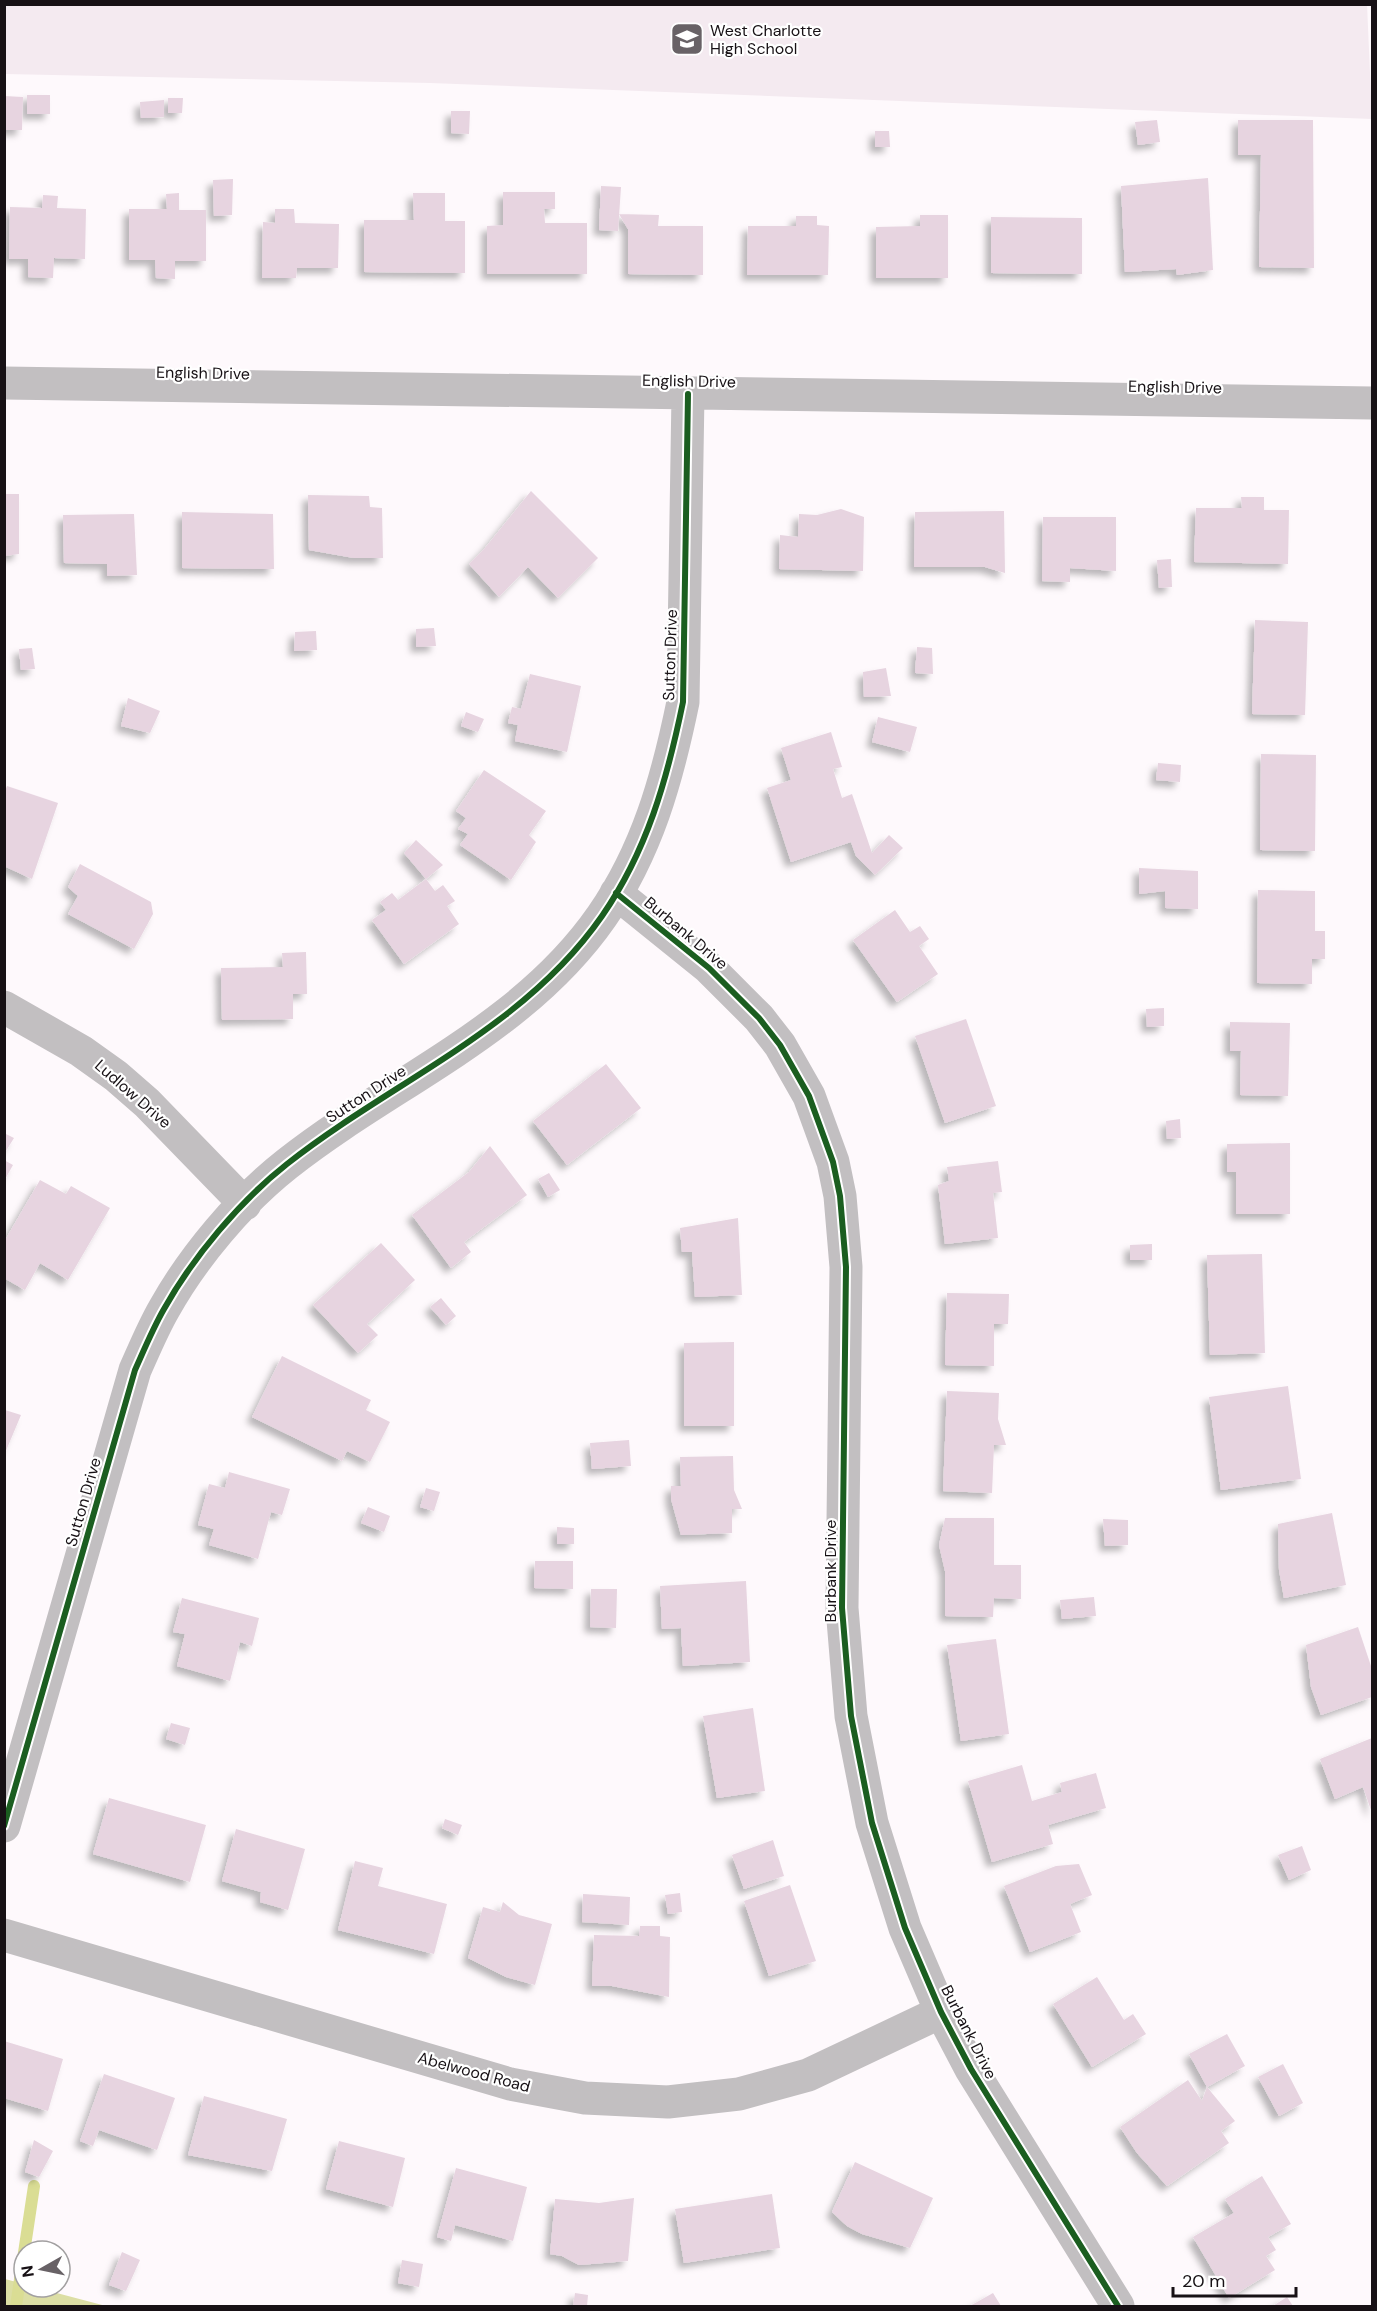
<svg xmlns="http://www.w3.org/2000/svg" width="1377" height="2311" font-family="'DM Sans',sans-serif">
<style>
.built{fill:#f4eaf0}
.forest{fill:#dcdea5}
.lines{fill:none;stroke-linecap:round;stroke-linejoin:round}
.stream{stroke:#dadd94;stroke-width:12}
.building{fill:#e7d4e0;filter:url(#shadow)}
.minor{stroke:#c2bfc1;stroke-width:33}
.cycleway-casing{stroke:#fff;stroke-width:10}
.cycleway{stroke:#1b5e20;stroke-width:6}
.labels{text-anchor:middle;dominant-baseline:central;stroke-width:4.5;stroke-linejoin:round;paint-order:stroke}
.poi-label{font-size:16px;fill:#171115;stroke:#fff;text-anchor:start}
.street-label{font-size:16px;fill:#171115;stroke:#fff}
</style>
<defs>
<filter id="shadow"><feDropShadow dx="-5.5" dy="5.5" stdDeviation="3" flood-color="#0004"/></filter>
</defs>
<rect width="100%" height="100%" fill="#fef9fc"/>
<path class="built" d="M1367,4L1372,119L430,83L5,74V5Z"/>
<path class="forest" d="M5,2279L24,2284V2287H34L106,2306H5Z"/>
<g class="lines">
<path class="stream" d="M16,2306L34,2186"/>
</g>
<path class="building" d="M27,95H50V114H27Z
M4,96L23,97L22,130H4Z
M168,98H183L182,113H168Z
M164,100V117L141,118L140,102Z
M451,111H470L469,134L451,133Z
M1157,120L1160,142L1138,145L1135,122Z
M1238,120H1313L1314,268L1259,267L1261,155H1238Z
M875,131H889L890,147H875Z
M1208,178L1213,270L1177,275L1176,269L1125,272L1121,186Z
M233,179L232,215L214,216L213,180Z
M601,186L621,187L618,231L599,230Z
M503,192H555V209H544L545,223H587V274H487V226L503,225Z
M179,193V210H206V261H175V279L156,278L155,260H129V209H167L166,194Z
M413,193H445V221H465V273L364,272V220H414Z
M43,195L58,196L57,208L86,209L85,259L54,258L53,278L28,277V259H9L10,207L42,208Z
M275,209H294L295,223L339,224L338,268H297L296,278H262L263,222L275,223Z
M619,214L659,215L658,226H703V275L628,274V229Z
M920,215H948V278H876V227L920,226Z
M796,216H817V225L829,226L828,275H747L748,226H796Z
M991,217L1082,218V274L991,273Z
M531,491L598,558L558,598L528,567L499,597L469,564L485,548Z
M4,494H19V554L4,556Z
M308,495L369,496L370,507L382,508L383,558H354L309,550Z
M1241,497H1264V510H1289L1288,564L1194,562L1196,508H1242Z
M841,509L864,517L863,571L779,569L780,535L798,537L799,514L817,515Z
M1004,511L1005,573L985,567H914L915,512Z
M182,512L273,514L274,569L182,568Z
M134,514L137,575L107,576V564L64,563L63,515Z
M1043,517H1116V571L1070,568V582L1042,581Z
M1171,559L1172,587L1159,588L1157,560Z
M1255,620L1308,622L1305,715L1252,714Z
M434,628L436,646L416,647V629Z
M316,631L317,650L294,651L295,632Z
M917,647L932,648L933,674L915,673Z
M32,648L35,669L21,670L19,649Z
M886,668L891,696L864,697L863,672Z
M530,674L581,686L567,752L515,741L518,725L508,723L512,707L521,709Z
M128,698L160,711L150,733L121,726Z
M466,712L484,719L478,732L461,726Z
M878,717L917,727L910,752L872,742Z
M831,732L842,767L833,769L842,798L852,794L872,853L889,835L903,848L875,875L856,856L851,842L791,862L767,788L791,780L781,748Z
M1261,754L1316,755L1315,851L1260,850Z
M1158,763L1181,765L1180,782L1156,780Z
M484,770L546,811L529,835L536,842L511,880L460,845L468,834L458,829L466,818L456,811Z
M7,786L58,803L32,879L4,866V794Z
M416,840L443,865L426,879L435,891L443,885L455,901L447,906L459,924L404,964L372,920L386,910L380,902L392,893L398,900L426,879L404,853Z
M80,864L151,902L153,914L134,949L68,914L78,896L68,887Z
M1139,868L1198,871V909L1165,908V891L1139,894Z
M1258,890L1315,891V931H1325V959H1312V984L1257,983Z
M895,910L910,932L920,926L929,939L919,946L938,974L897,1002L853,940Z
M306,952L307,994H293V1019L222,1020L221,968L283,967L282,953Z
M1164,1008V1026L1147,1027L1146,1009Z
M966,1019L996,1106L945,1123L915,1036Z
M1230,1022L1290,1023L1288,1096L1240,1095L1241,1051H1230Z
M606,1064L641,1108L567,1165L533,1121Z
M1180,1119L1181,1138L1167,1139L1166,1121Z
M4,1133L14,1138L4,1154Z
M1290,1143V1214H1236V1172H1227V1144Z
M490,1146L527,1195L464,1242L471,1252L451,1268L412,1215L469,1172Z
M4,1160L13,1165L4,1181Z
M998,1161L1002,1192L993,1193L998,1238L945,1244L938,1185L949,1181L947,1167Z
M549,1173L560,1190L548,1197L538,1179Z
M40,1180L66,1194L71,1186L110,1208L68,1280L40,1263L25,1290L4,1278V1242Z
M738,1218L742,1295L695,1297L692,1252H682L680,1228Z
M381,1243L415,1280L367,1324L378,1335L358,1353L313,1305Z
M1152,1244V1260H1130V1245Z
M1262,1254L1265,1353L1210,1355L1207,1255Z
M947,1293L1009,1294L1008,1324H994V1366L945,1365Z
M441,1298L456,1316L446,1325L430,1307Z
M734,1342V1426H684V1343Z
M282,1356L371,1400L366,1410L390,1422L370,1462L347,1451L342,1461L252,1417Z
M1288,1386L1301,1479L1221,1490L1209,1397Z
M947,1391L999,1393L998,1419L1006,1445H994L992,1493L943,1491Z
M5,1410L21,1415L5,1453Z
M629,1440L631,1466L592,1469L590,1443Z
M733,1456L734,1490L742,1509H732V1533L681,1535L671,1499V1486H681L680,1457Z
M229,1472L290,1489L282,1515L271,1512L258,1559L209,1545L214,1529L198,1525L209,1484L225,1488Z
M426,1488L440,1492L434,1511L420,1507Z
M368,1507L390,1516L384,1532L361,1523Z
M1332,1513L1346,1585L1284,1598L1279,1570L1278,1524Z
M945,1518H994V1565H1021V1599L994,1598L993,1617L945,1616V1571L939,1545Z
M1103,1519L1128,1520V1545L1105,1546Z
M557,1527L574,1528V1544H557Z
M535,1561H573V1589L534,1588Z
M746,1581L750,1662L683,1666L681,1628L662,1629L660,1586Z
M591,1589H617L616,1628L590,1627Z
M1094,1597L1096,1616L1062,1619L1060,1600Z
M182,1598L259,1618L252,1646L240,1642L230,1681L177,1666L185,1634L173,1632Z
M1358,1627L1372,1669V1697L1321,1715L1311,1687L1306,1645Z
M996,1639L1009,1734L961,1741L947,1645Z
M753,1708L765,1791L717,1798L703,1716Z
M171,1723L190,1728L185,1745L166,1739Z
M1372,1738V1813L1363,1787L1335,1799L1320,1759Z
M1022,1765L1032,1801L1062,1792L1060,1783L1096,1773L1106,1808L1048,1825L1053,1844L992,1862L968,1781Z
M109,1798L206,1825L190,1882L93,1854Z
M445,1819L462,1825L458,1835L442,1828Z
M236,1829L305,1849L288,1910L260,1902L261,1892L222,1881Z
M773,1840L784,1876L744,1889L732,1855Z
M1302,1846L1311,1870L1289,1880L1278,1855Z
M355,1861L383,1868L378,1886L447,1904L434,1954L338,1930Z
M1079,1864L1092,1895L1070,1904L1081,1932L1030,1952L1004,1886L1056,1866Z
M790,1885L816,1961L769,1976L744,1901Z
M680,1893L682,1912L668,1914L665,1895Z
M583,1894L630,1897L629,1925L582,1922Z
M503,1902L519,1915L552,1924L535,1985L506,1977L468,1958L483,1907L500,1912Z
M640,1926H660V1936L670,1937L669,1997L612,1986H592L594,1935L639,1936Z
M1097,1977L1124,2020L1133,2014L1146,2034L1092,2067L1053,2004Z
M1227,2034L1245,2066L1207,2087L1189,2054Z
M4,2041L63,2059L48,2111L4,2098Z
M1283,2064L1303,2103L1279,2116L1258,2077Z
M104,2074L175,2098L157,2150L99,2130L93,2146L80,2141Z
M1188,2080L1202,2101L1207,2087L1235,2121L1221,2131L1229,2143L1167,2186L1137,2153L1120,2127Z
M204,2096L287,2119L272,2171L188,2155Z
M34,2140L53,2151L39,2177L25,2172Z
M339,2141L405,2158L393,2207L326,2189Z
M855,2162L933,2198L910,2248L862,2234L847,2226L832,2212Z
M456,2168L527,2187L513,2241L455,2225L451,2241L437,2237Z
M1262,2176L1291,2224L1268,2237L1276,2250L1266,2256L1275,2270L1229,2298L1193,2237L1234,2213L1225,2199Z
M772,2194L780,2248L684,2263L675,2209Z
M634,2198L628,2261L579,2265L562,2256L550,2254L555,2199L599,2203Z
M122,2252L140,2260L126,2291L109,2285Z
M402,2260L423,2264L419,2287L398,2283Z
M575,2293L588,2295L587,2306H573Z
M993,2293L1001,2306H970Z
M1287,2297L1293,2306H1273Z"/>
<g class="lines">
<path class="minor" d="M4,383L1372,403
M616,893L709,968L759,1018L780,1045L809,1096L833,1162L840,1196L846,1267L842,1608L851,1716L872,1823L905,1928L941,2012L971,2069L1118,2306
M4,1007L81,1051L116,1076L147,1103L245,1204
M4,1826L135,1370C144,1350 153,1328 164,1309C193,1257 240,1201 287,1164C392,1081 523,1030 602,916C647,851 667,780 683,702L688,394
M4,1935L510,2084L585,2098L668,2102L739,2094L808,2075L941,2012"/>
<defs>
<path id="cycleway" d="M616,893L709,968L759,1018L780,1045L809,1096L833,1162L840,1196L846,1267L842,1608L851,1716L872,1823L905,1928L941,2012L971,2069L1118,2306
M4,1826L135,1370C144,1350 153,1328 164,1309C193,1257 240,1201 287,1164C392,1081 523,1030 602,916C647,851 667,780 683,702L688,394"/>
</defs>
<use href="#cycleway" class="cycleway-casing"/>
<use href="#cycleway" class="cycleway"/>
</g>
<defs>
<symbol id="school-square" viewBox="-11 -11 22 22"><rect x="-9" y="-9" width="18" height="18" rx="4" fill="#686266" stroke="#fff"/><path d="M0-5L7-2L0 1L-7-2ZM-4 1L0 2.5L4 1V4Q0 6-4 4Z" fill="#fff"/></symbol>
</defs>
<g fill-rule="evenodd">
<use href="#school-square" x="668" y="20" width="38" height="38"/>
</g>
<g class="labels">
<g class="poi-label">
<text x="710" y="30">West Charlotte<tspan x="710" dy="18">High School</tspan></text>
</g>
<g class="street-label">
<text transform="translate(203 373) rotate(1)">English Drive</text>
<text transform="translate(689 381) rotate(1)">English Drive</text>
<text transform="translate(1175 387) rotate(1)">English Drive</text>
<text transform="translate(670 655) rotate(-88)">Sutton Drive</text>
<text transform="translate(686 933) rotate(40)">Burbank Drive</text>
<text transform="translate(133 1094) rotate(41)">Ludlow Drive</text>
<text transform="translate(366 1094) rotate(-33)">Sutton Drive</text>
<text transform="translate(83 1502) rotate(-74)">Sutton Drive</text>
<text transform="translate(830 1571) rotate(-90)">Burbank Drive</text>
<text transform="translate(969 2032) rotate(63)">Burbank Drive</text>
<text transform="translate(474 2072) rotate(15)">Abelwood Road</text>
</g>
</g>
<rect width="1377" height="2311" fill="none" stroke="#171115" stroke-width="12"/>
<g transform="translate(42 2269) rotate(261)"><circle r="28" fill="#ffffff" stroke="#a2a0a1" stroke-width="1.5"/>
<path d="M0-4.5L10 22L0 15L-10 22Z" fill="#686266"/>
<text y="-9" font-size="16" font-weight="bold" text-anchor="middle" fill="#171115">N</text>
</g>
<path d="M1173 2287v9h123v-9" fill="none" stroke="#171115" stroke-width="3"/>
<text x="1182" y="2287" font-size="18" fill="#171115" stroke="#ffffff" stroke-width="4.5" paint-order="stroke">20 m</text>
</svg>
